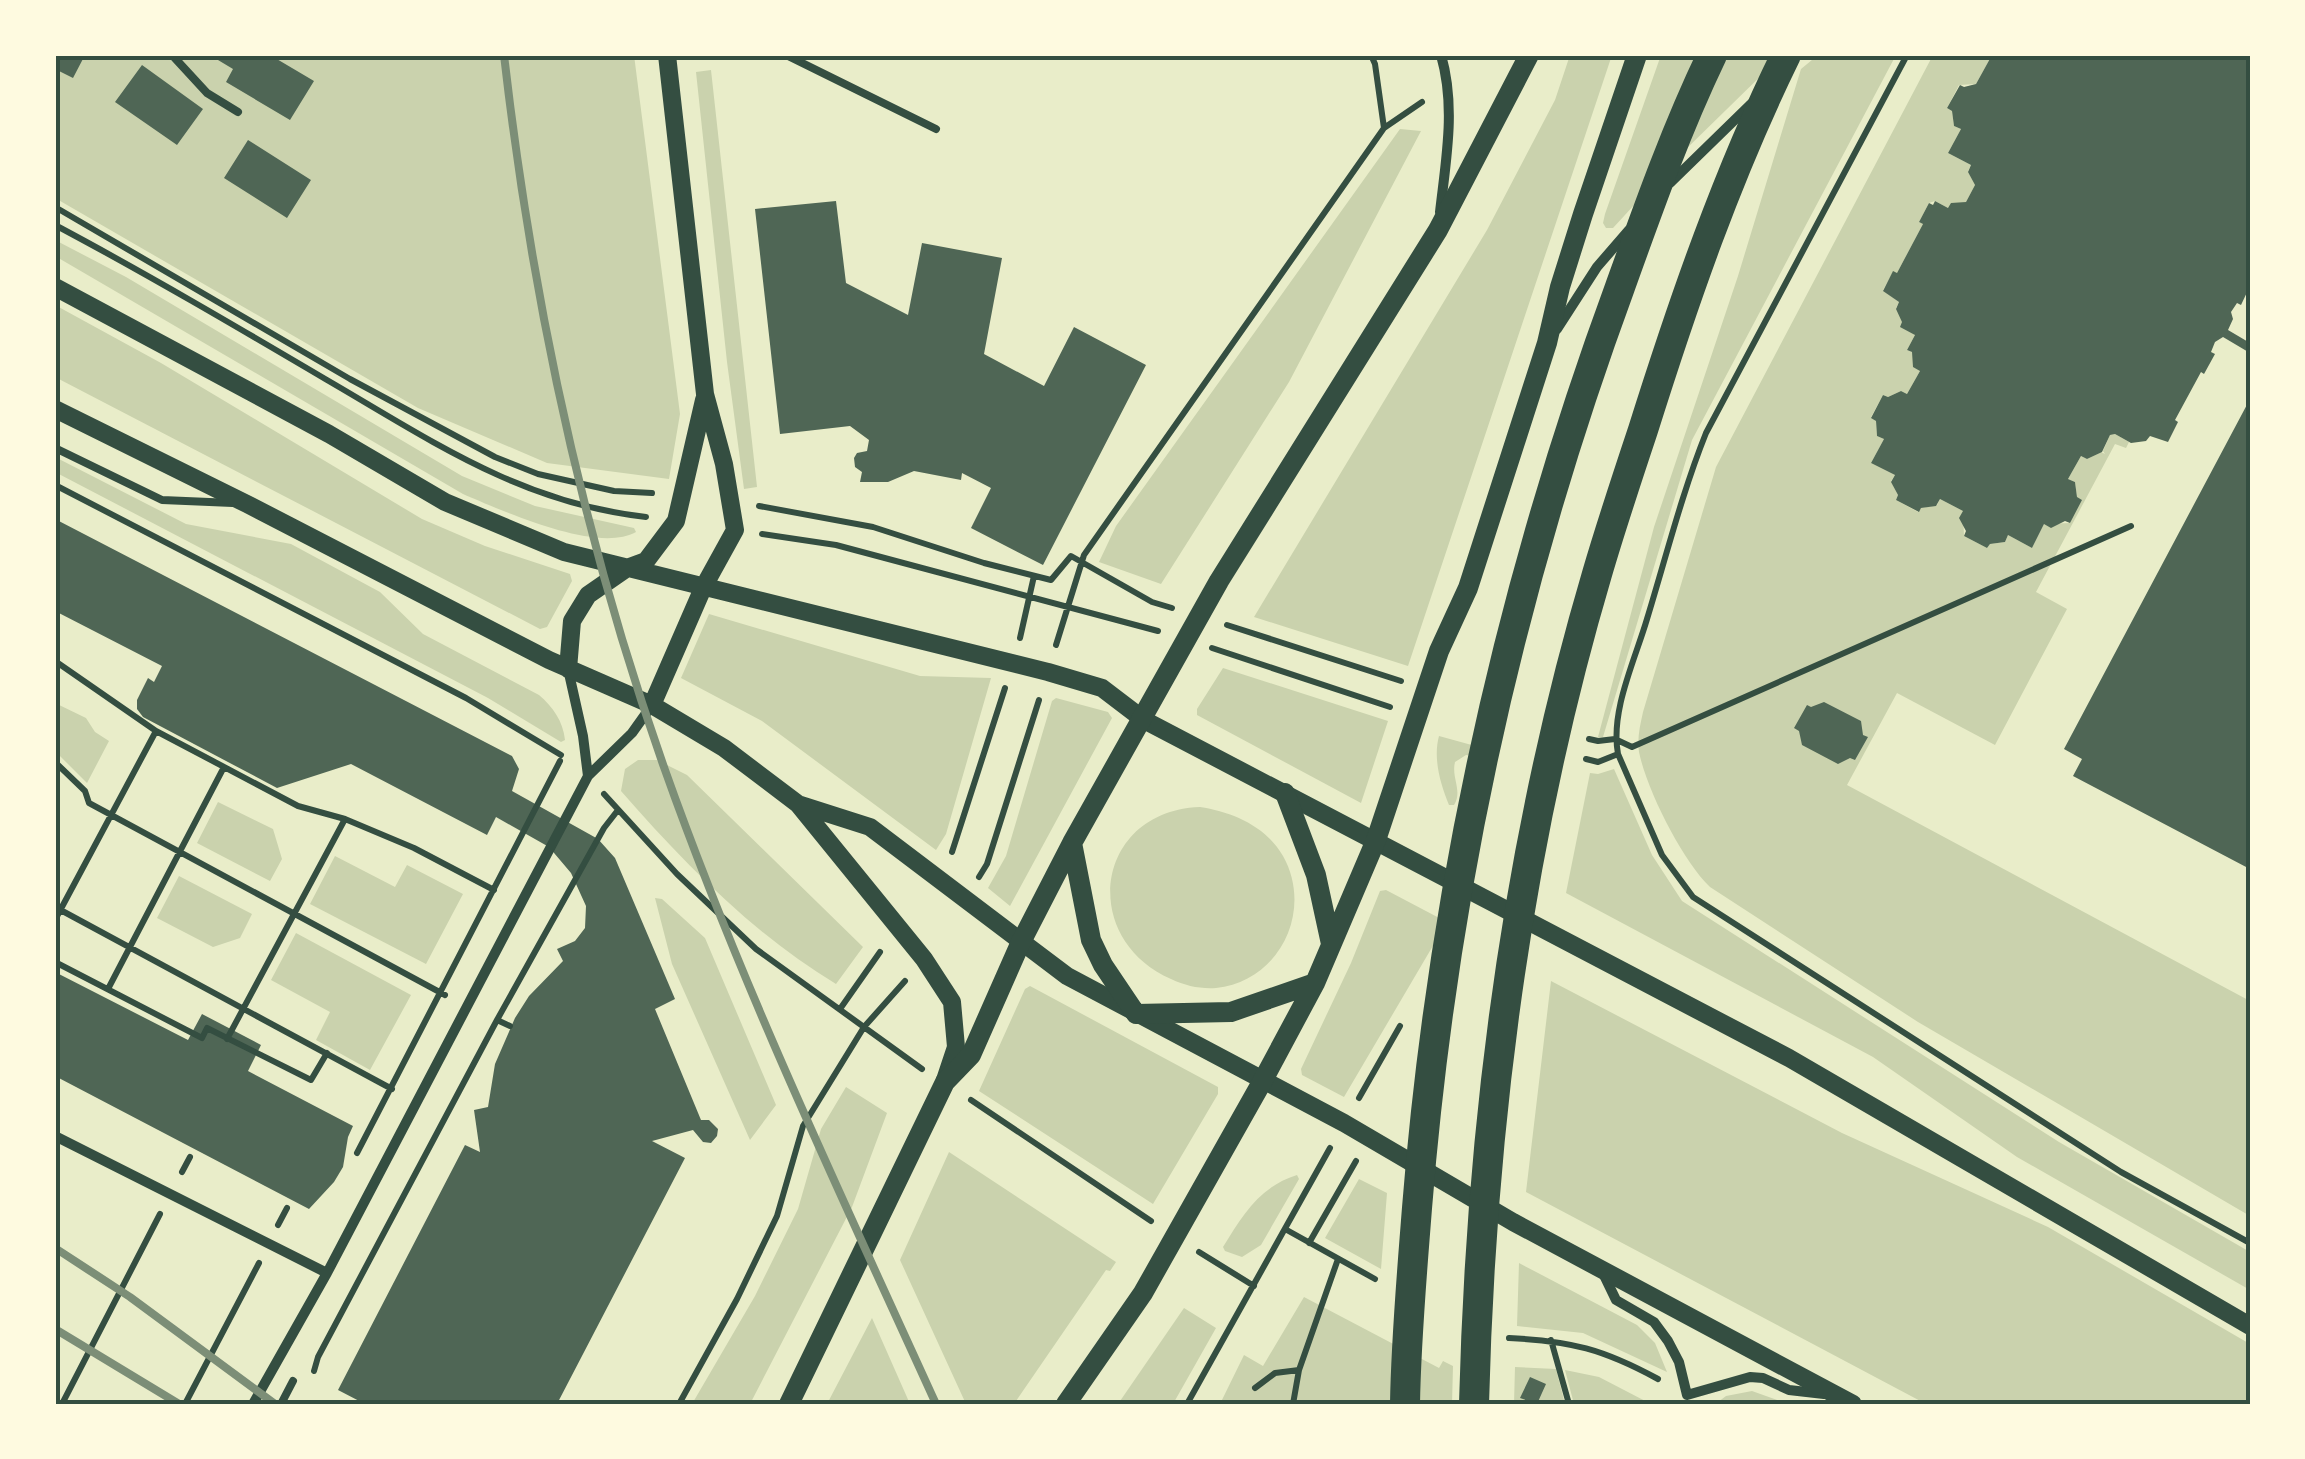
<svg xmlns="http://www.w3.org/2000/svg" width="2305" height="1459" font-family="Literata,serif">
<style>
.green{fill:#cad2ad}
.building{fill:#4f6655}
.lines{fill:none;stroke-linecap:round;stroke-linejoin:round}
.path{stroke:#344e41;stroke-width:6}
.service{stroke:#344e41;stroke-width:8}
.minor{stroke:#344e41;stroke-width:10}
.tertiary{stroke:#344e41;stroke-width:18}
.secondary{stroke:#344e41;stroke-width:20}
.motorway{stroke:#344e41;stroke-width:30}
.rail{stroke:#7c8e77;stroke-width:8}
.neatline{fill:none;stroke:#344e41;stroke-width:4}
</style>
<rect width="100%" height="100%" fill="#e9edc9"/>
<path class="green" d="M55,55H634L680,414L669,479L547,463L418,408L55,198Z
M1570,55H1612L1408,666L1254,617L1487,230L1555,100Z
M1661,55H1777L1772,65L1681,154L1613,228H1606L1603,223L1605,214Z
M1818,55H1896L1692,440L1603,737H1598L1654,527L1738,276L1801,69Z
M1933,55H1992L1976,84L1959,85L1947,108L1952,111L1954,126L1961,129L1948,153L1971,165L1968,171L1975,185L1966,202L1948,208L1935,201L1929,203L1919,222L1923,224L1897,273L1893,272L1883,290L1899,302L1896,308L1915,335L1907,350L1912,352L1920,371L1907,394L1901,391L1888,397L1883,395L1871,417L1876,421L1877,436L1884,439L1871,463L1895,475L1891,481L1898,495L1896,500L1918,512L1921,508L1937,505L1940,499L1963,511L1964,536L1987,548L1990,544L2005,542L2008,535L2032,548L2044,524L2070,523L2077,497L2075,482L2068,479L2081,456L2087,459L2101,452L2105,454L2103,451L2110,435L2115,434L2129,442L2126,448L2115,444L2036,592L2067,609L1995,745L1897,693L1847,785L2250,1001V1216L1918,1022L1710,887C1683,861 1647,791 1639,752C1637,738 1640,726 1643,712L1716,467Z
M711,70L757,487L744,489L727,362L696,72Z
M1400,129L1421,131L1289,382L1161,584L1099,562L1116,526Z
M55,240L126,277L462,476L535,506L634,528L636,532C597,554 503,511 463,494L55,256Z
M55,305L161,363L422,519L485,546L570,574L572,581L547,627L540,629L55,377Z
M55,457L186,524L291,544L380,592L423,634L539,695C553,707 563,721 565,740L561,742L488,698L55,472Z
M709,614L920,676L991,678L946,834L936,850L762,721L681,678Z
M1223,668L1388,721L1361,803L1197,715V709Z
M1056,698L1108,712L1112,718L1010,906L988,888L1006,856L1052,701Z
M55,703L86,718L95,732L109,741L87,783L55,751Z
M1439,736L1497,752L1488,758L1466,755L1455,762C1451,778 1463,791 1454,805H1449C1440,783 1433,758 1439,736Z
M638,760H657L687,775L863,947L836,984C753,934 684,863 621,791L625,769Z
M1614,769L1652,855L1682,901L2059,1142L2250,1252V1290L2017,1157L1873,1057L1566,893L1590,773L1598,774Z
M218,802L273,829L282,859L270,881L197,843Z
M1200,807C1232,812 1266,826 1283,856C1314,911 1279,982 1216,988C1200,989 1186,986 1171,979C1078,938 1095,811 1200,807Z
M335,856L395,887L407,865L463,894L426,964L310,904Z
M179,876L252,914L240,938L213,947L157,918Z
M1386,890L1443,920L1444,927L1344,1097L1302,1075L1301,1069L1351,963L1380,891Z
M655,898L662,899L705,938L776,1105L750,1140L672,964Z
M296,933L411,995L370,1070L316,1040L330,1012L271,980Z
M1551,981L1842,1133L2048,1227L2250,1344V1404H1926L1526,1192Z
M1030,986L1218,1087V1094L1153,1204L979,1091L1025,989Z
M846,1087L887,1113L852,1207L750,1404H692L755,1296L798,1209L821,1129Z
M949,1152L1116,1262L1110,1271L1106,1270L1014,1404H966L900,1260Z
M1297,1175L1299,1179L1261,1245L1242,1257L1225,1251L1223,1247C1243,1215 1259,1187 1297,1175Z
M1359,1179L1387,1193L1381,1269L1325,1238Z
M1519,1263L1637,1325L1655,1343L1667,1372L1583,1333L1517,1326Z
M1304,1297L1439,1368L1443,1361L1453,1366L1452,1404H1220L1244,1355L1263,1366Z
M1184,1308L1216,1328L1173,1404H1118Z
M872,1318L910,1404H827Z
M1515,1367L1556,1369L1565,1404H1514Z
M1565,1370L1599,1377L1651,1404H1574Z
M1752,1391L1788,1404L1718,1402L1726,1396Z"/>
<path class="building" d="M55,55H85L73,78L55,69Z
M221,55H270L314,81L290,120L226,82L233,69L218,60Z
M1992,55H2250V279L2247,284L2250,286L2241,305L2237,303L2231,312L2233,319L2228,330L2250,343V353L2223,337L2215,342L2211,352L2215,354L2204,374L2201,372L2175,420L2178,422L2168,442L2150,436L2146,441L2131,443L2115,434L2110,435L2102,452L2087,459L2081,456L2068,479L2075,482L2077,497L2082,500L2070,523L2065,521L2051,528L2044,524L2032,548L2008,535L2005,542L1990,544L1987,548L1964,536L1966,531L1959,518L1963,511L1940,499L1936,506L1921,508L1919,512L1896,500L1898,495L1891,482L1895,475L1871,463L1884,439L1877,436L1876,421L1871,418L1883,395L1888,397L1901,391L1907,394L1920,371L1913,367L1912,352L1907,350L1915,335L1900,327L1902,322L1896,309L1899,302L1883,291L1893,271L1897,273L1923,224L1919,222L1929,203L1933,205L1935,201L1948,208L1951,203L1966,202L1975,185L1968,172L1971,165L1948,153L1961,129L1954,126L1952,111L1947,108L1960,85L1964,87L1976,84Z
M142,65L203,109L177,145L115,102Z
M248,140L311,180L287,218L224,178Z
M836,201L846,283L908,315L922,243L1002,258L984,354L1044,386L1074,327L1146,365L1043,565L971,528L991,488L962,473L961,480L914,471L888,482H860L862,472L855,467L854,458L857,453L867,451L869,440L850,426L780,434L755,209Z
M2250,399V864L2248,868L2073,776L2082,759L2064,749Z
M55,519L512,756L519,769L512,791L598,839L615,858L675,999L655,1009L701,1120H709L718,1129L717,1136L711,1143L703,1142L693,1130L652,1141L685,1158L557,1404H365L338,1390L465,1145L480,1152L474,1110L488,1107L495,1064L515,1018L529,996L563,961L557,949L575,941L585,928L586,906L571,873L549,847L496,817L487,835L351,764L277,788L143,717L137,709V700L148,678L154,682L162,666L55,611Z
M1824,702L1861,721L1863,735L1868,737L1855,760L1850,758L1838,764L1802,745L1799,731L1794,728L1807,705L1811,707Z
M55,972L188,1040L202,1014L261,1045L248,1071L353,1126L348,1137L343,1167L334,1182L309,1209L55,1076Z
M1530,1377L1546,1384L1537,1404L1520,1398Z"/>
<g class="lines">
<path class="path" d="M1371,55L1375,64L1384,128
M1907,55L1706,433C1682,493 1666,557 1647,619C1635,660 1610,711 1618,754L1662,855L1693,897L2121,1172L2250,1243
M55,207L350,379L495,457L538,474L614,491L652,493
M55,225C147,274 237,327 327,380C432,441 521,503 646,517
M55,485L466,698L561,755
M759,506L873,527L984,563L1051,580L1071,556L1152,602L1172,608
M762,534L836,545L1158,631
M1227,625L1401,681
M1020,638L1034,576
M1056,645L1084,555L1384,128L1422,102
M1212,648L1390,707
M55,661L156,731L55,920
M156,731L298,806L345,819L414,848L494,890
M1589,739L1598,741L1615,739L1632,747L2131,526
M1586,759L1598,762L1618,754
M55,762L85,791L89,803L445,995
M604,794L677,874L756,949L922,1069
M952,852L1005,688
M979,877L987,864L1039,700
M55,907L392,1089
M55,962L202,1038L207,1028L311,1080L327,1053
M108,989L224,767
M840,1009L880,952
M497,1020L510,1026
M227,1039L345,819
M1359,1098L1400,1026
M971,1100L1151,1221
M357,1153L560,761
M182,1172L190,1157
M278,1225L287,1208
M1285,1229L1375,1279
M1309,1243L1356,1161
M1199,1252L1254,1286
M1509,1338C1571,1341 1603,1349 1658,1379
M1551,1340L1569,1404
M314,1371L318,1357L497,1020L604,828L618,810
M1255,1388L1275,1373L1299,1370
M62,1404L160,1214
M185,1404L259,1263
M679,1404L737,1299L777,1216L803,1126L864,1027L905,981
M1187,1404L1330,1148
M1293,1404L1299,1370L1338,1259"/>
<path class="service" d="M172,55L207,93L238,112
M786,55L936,129
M55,448L162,500L233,503
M281,1404L293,1381"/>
<path class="minor" d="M1670,183L1751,104
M1440,212C1446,159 1456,107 1441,55
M1557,329L1597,267L1629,230
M568,669L583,736L588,776
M55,1136L327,1273
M1602,1271L1616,1300L1654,1322L1668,1341L1679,1362L1687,1395
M1687,1395L1750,1377L1763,1378L1789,1390L1824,1394
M253,1404L327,1273L588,776L632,733L652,705"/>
<path class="tertiary" d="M55,287L329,434L445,502L564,552L1048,672L1102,688L1144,720L1789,1058L2250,1326
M55,409L247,504L549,660L652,705L724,748L798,804L924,959L952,1002L956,1047L945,1080
M568,669L572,621L588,595L627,568L646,561L676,521L704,400
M652,705L703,588L735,530L724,464L705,394L667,55
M798,804L870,827L1067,976L1344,1123L1513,1222L1853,1404"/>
<path class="secondary" d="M1285,793L1316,875L1331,944
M1072,843L1091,940L1103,965L1136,1014L1231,1012L1315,983
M789,1404L945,1082L971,1055L1020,944L1072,843L1219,581L1438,230L1529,55
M1066,1404L1143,1293L1262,1082L1315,983L1353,894L1376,840L1439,651L1468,588L1547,343L1560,287L1583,214L1637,55"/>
<path class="motorway" d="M1405,1404C1406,1339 1412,1273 1417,1208C1442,894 1511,583 1620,287C1648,209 1676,130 1712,55
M1474,1404C1481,1126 1518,841 1597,574C1611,526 1627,478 1643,430C1683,303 1727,175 1786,55"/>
<path class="rail" d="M504,55C532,299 583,539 665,770C742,987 841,1195 936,1404
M55,1248L130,1297L275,1404
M55,1329L179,1404"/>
</g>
<rect width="2305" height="1459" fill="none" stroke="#fefae0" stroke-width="115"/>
<rect x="58" y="58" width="2190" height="1344" class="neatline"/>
</svg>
